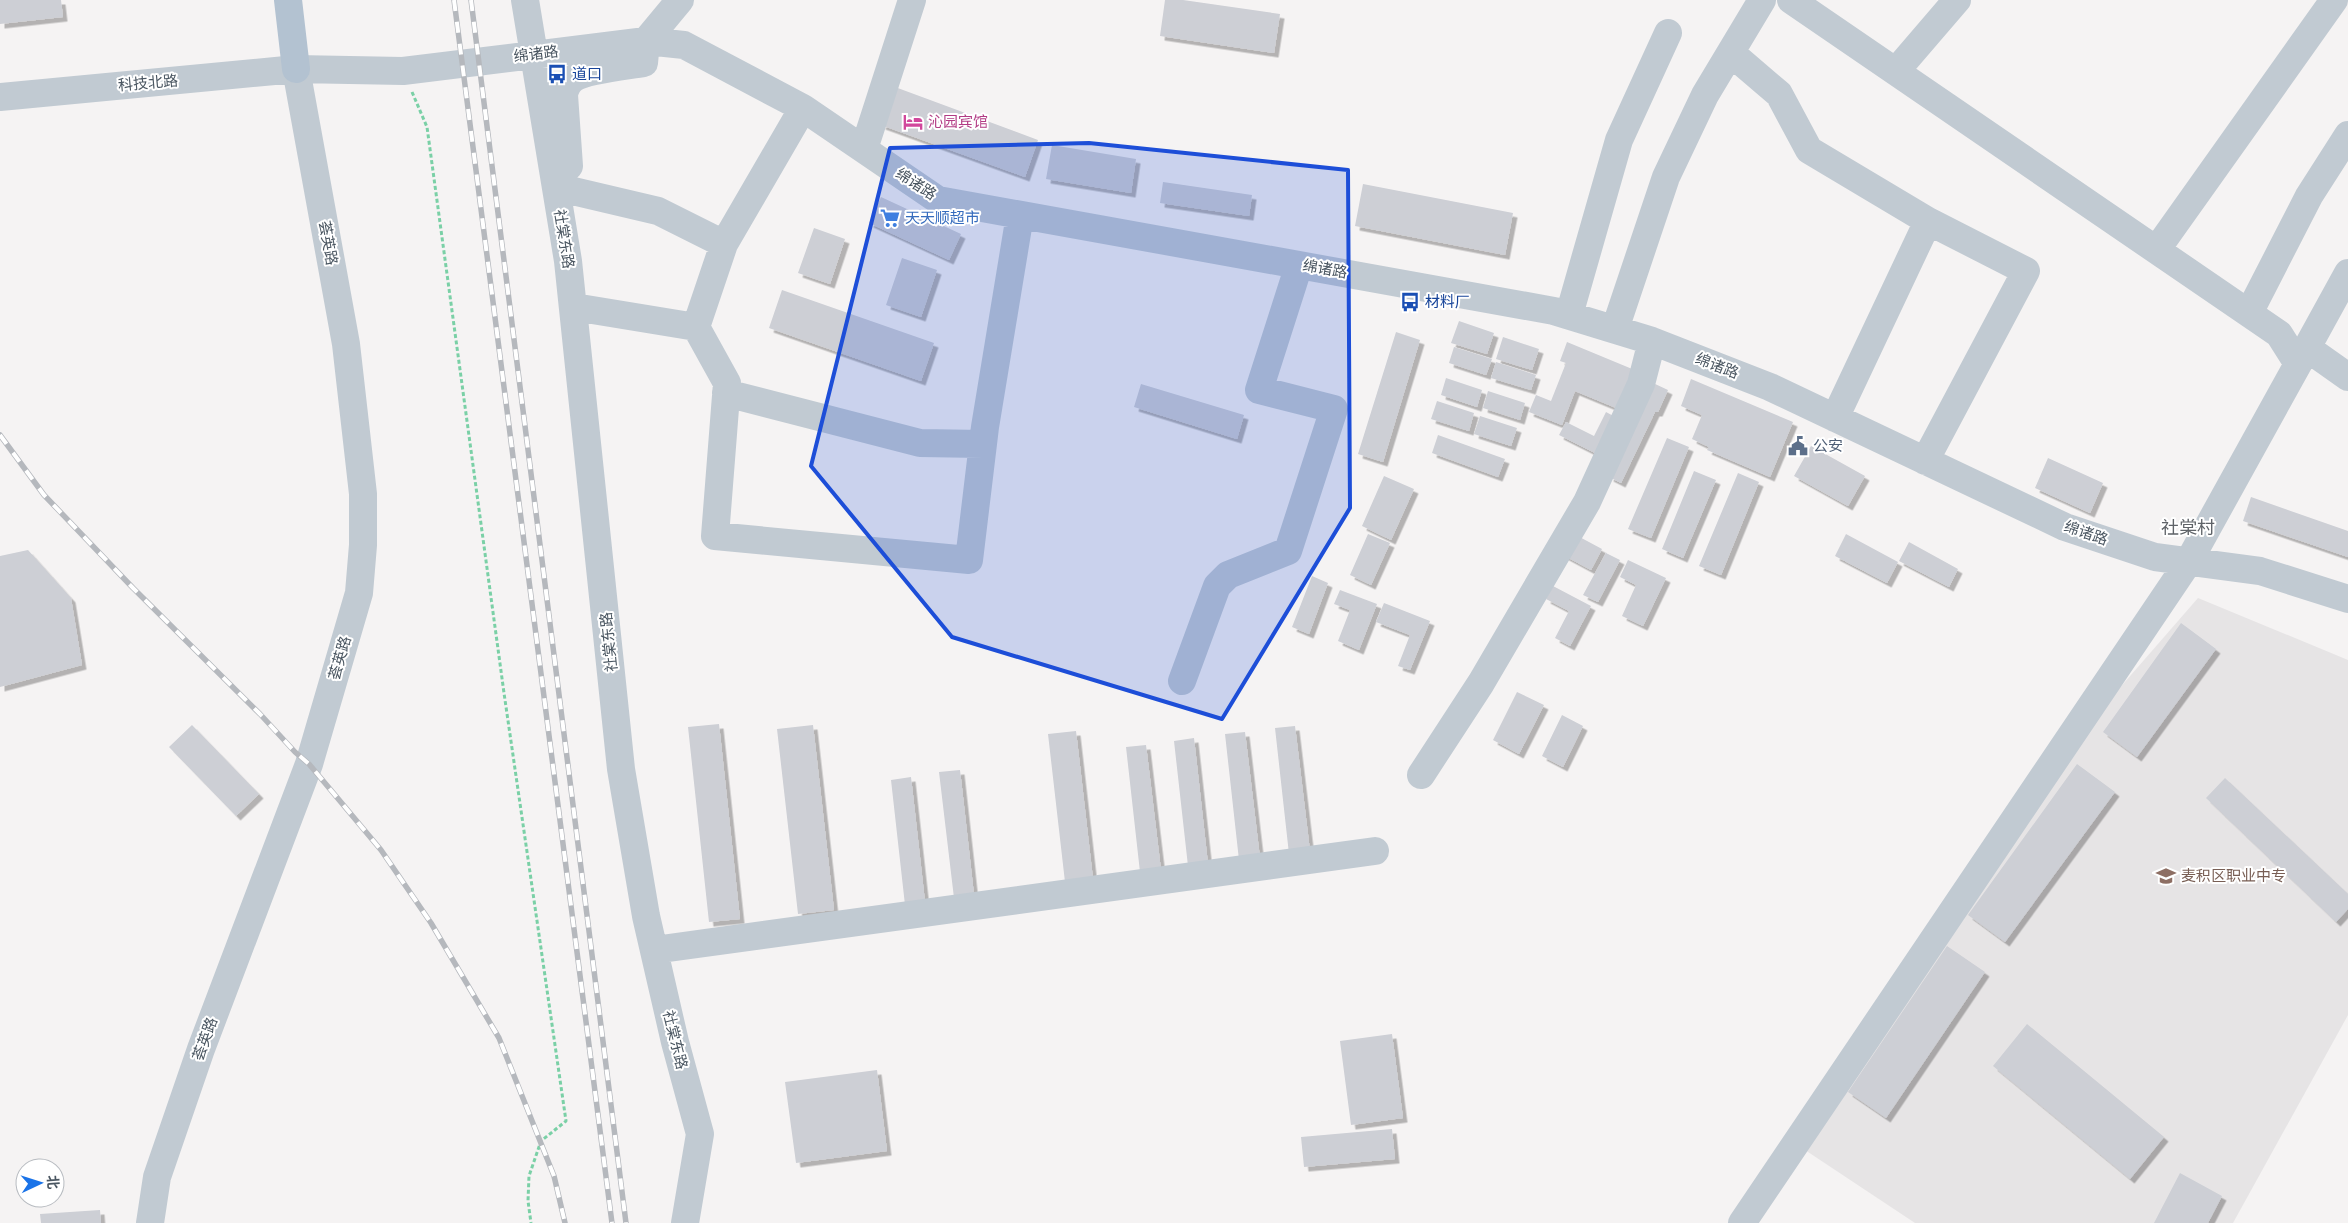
<svg xmlns="http://www.w3.org/2000/svg" width="2348" height="1223" font-family="Cabin,'Noto Sans SC',sans-serif">
<style>
.education{fill:#e6e4e5}
.building{fill:#cdcfd5;filter:url(#shadow)}
.lines{fill:none;stroke-linecap:round;stroke-linejoin:round}
.path{stroke:#7ad0a6;stroke-width:3;stroke-dasharray:4 2.5;stroke-linecap:butt}
.minor{stroke:#c1cad2;stroke-width:28}
.major{stroke:#b3c2d1;stroke-width:28}
.rail-casing{stroke:#b5b8bd;stroke-width:5.5}
.rail{stroke:#fff;stroke-width:4;stroke-dasharray:11;stroke-linecap:butt}
.marked{fill:#1d4ed8;fill-opacity:0.2;stroke:#1d4ed8;stroke-width:4;stroke-linejoin:round}
.labels{text-anchor:middle;dominant-baseline:central;stroke-width:4;stroke-linejoin:round;paint-order:stroke}
.street-label{font-size:15px;fill:#4a5661;stroke:#fff}
.transit-label{font-size:15px;fill:#164399;stroke:#fff;text-anchor:start}
.hotel-label{font-size:15px;fill:#b23c85;stroke:#fff;text-anchor:start}
.shop-label{font-size:15px;fill:#366cbe;stroke:#fff;text-anchor:start}
.service-label{font-size:15px;fill:#4e5e75;stroke:#fff;text-anchor:start}
.education-label{font-size:15px;fill:#785e54;stroke:#fff;text-anchor:start}
.quarter-label{font-size:18px;fill:#5f6368;stroke:#fff}
</style>
<defs>
<filter id="shadow"><feDropShadow dx="4.5" dy="4.5" stdDeviation="0" flood-color="#0004"/></filter>
</defs>
<rect width="100%" height="100%" fill="#f5f3f3"/>
<path class="education" d="M2198,598L2348,660V1015L2233,1223H1915L1802,1148L2077,737Z"/>
<path class="building" d="M0,0H61L63,17L0,24Z
M1165,0H1183L1280,14L1274,53L1160,36Z
M895,87L1038,140L1025,177L881,125Z
M1052,145L1136,159L1131,193L1046,179Z
M1163,182L1252,195L1249,216L1160,203Z
M1363,184L1513,213L1505,255L1355,226Z
M881,197L961,234L949,260L869,223Z
M814,228L845,239L830,284L798,273Z
M902,258L937,270L921,317L886,305Z
M782,290L934,343L921,381L769,328Z
M1459,321L1494,333L1487,354L1451,343Z
M1396,332L1420,340L1383,462L1358,454Z
M1503,337L1539,349L1532,370L1496,359Z
M1567,342L1637,371L1621,410L1575,391L1562,425L1529,412L1536,395L1551,401L1566,363L1560,361Z
M1454,347L1492,359L1486,375L1449,363Z
M1496,362L1536,375L1531,390L1491,378Z
M1446,378L1482,390L1477,407L1441,395Z
M1691,379L1793,422L1770,477L1707,450L1709,447L1692,439L1702,415L1681,406Z
M1653,383L1668,390L1658,412H1655L1621,483L1609,477Z
M1141,384L1244,415L1237,439L1134,407Z
M1488,391L1525,403L1520,420L1483,408Z
M1437,401L1474,413L1469,431L1431,419Z
M1606,412L1619,419L1601,456L1559,435L1566,422L1594,436Z
M1480,416L1517,428L1511,446L1474,434Z
M1438,435L1505,459L1498,477L1432,453Z
M1667,438L1689,447L1651,538L1628,529Z
M1811,446L1865,476L1848,506L1794,476Z
M2048,458L2103,483L2090,513L2035,488Z
M1694,471L1716,480L1683,558L1662,549Z
M1738,473L1759,482L1721,575L1699,566Z
M1384,476L1414,489L1391,540L1362,526Z
M2251,497L2348,531V557L2243,521Z
M1368,534L1390,543L1371,585L1350,575Z
M1574,534L1602,549L1591,570L1563,555Z
M1846,534L1898,562L1887,583L1835,556Z
M1909,542L1958,569L1949,587L1899,561Z
M28,550L71,598L82,665L0,687V556Z
M1606,553L1620,560L1598,602L1583,595Z
M1628,560L1666,578L1643,626L1622,616L1636,585L1620,577Z
M1312,576L1328,583L1309,634L1292,627Z
M1553,586L1591,606L1570,646L1555,638L1569,611L1546,599Z
M1340,590L1377,604L1359,650L1338,641L1350,610L1334,604Z
M1384,603L1430,621L1410,670L1398,666L1410,635L1376,622Z
M2181,623L2216,649L2137,757L2103,732Z
M1517,692L1544,705L1519,754L1493,740Z
M1562,715L1583,726L1563,767L1542,756Z
M719,724L740,919L709,922L688,727Z
M192,725L259,794L236,816L169,747Z
M813,725L834,910L798,914L777,729Z
M1295,726L1310,851L1289,854L1275,728Z
M1076,731L1093,879L1065,882L1048,734Z
M1245,732L1260,858L1239,860L1225,734Z
M1194,738L1208,864L1188,866L1174,741Z
M1146,745L1161,870L1140,872L1126,747Z
M2077,764L2115,792L2005,942L1968,915Z
M960,770L974,895L954,898L939,772Z
M911,777L925,902L905,905L891,780Z
M2225,778L2348,894V909L2336,922L2206,798Z
M1947,946L1985,972L1886,1118L1848,1092Z
M2027,1024L2164,1137L2130,1179L1993,1066Z
M1392,1034L1403,1118L1351,1125L1340,1041Z
M877,1070L887,1151L796,1163L785,1082Z
M1392,1129L1395,1159L1304,1167L1301,1137Z
M2180,1173L2222,1196L2208,1223H2154Z
M100,1210L101,1223H41L40,1214Z"/>
<g class="lines">
<path class="path" d="M412,92L427,127L504,693L566,1121L541,1141L529,1176L528,1201L531,1223"/>
<path class="minor" d="M525,0L568,261L621,769L646,916L675,1042L700,1134L685,1223
M1731,53L1779,94L1809,150L1928,221L2026,271L1925,461
M1896,71L1957,0
M0,97L296,69L403,71L646,41L684,45L803,108L938,200L1554,311L1652,341L1770,387L2065,527L2155,557L2260,571L2348,599
M864,149L912,0
M569,166L564,95C565,88 568,82 574,78C587,70 627,66 644,63L646,41L680,0
M556,187L658,211L724,244
M2157,249L2334,0
M574,307L696,327L727,383L715,536L969,560L985,427L1020,215
M2249,313L2309,196L2348,135
M1569,315L1619,140L1668,33
M696,327L724,244L803,108
M1615,329L1666,177L1705,95L1762,0
M2307,348L2348,377
M2298,364L2348,273
M726,393L920,443L983,444
M1835,418L1928,221
M1182,681L1217,586L1228,575L1288,551L1334,409L1259,390L1299,265
M1421,775L1481,683L1587,502L1641,384L1652,341
M654,950L1375,851
M150,1223L157,1177L201,1049L309,764L359,593L363,545V494L346,344L296,69
M1742,1223L2189,561L2298,364L2279,334L1791,0"/>
<path class="major" d="M288,0L296,69"/>
<defs>
<path id="rail" d="M454,0L612,1223
M471,0L626,1223
M0,435L44,495L133,588L260,714L295,752L309,764L381,850L431,923L499,1038L554,1176L565,1223"/>
</defs>
<use href="#rail" class="rail-casing"/>
<use href="#rail" class="rail"/>
</g>
<path class="marked" d="M1089,143L1348,170L1350,508L1222,719L952,637L811,466L890,148Z"/>
<defs>
<symbol id="bus-bare" viewBox="-9 -9 18 18"><path d="M-5-6H5V4H4V6H2V4H-2V6H-4V4H-5ZM-3.5-4V0h7V-4ZM-3.5 1.2v1.5H-2V1.2ZM2 1.2v1.5H3.5V1.2Z" fill="#1a4fb4" stroke="#fff" stroke-width="2.5" paint-order="stroke"/></symbol>
<symbol id="hotel-bare" viewBox="-9 -9 18 18"><path d="M-6-4.5h1.5V1H6V5H4.5V3h-9V5H-6ZM-4 0a1.8 1.8 0 1 1 3.6 0ZM.5 0V-2.5h3Q6-2.5 6 0Z" fill="#d1479c" stroke="#fff" stroke-width="2.5" paint-order="stroke"/></symbol>
<symbol id="supermarket-bare" viewBox="-9 -9 18 18"><path d="M-6-5.5h2.5l.6 2H6L4.5 2H-2.5L-4.4-4H-6ZM-1.5 3.2a1.3 1.3 0 1 0 .1 0ZM3 3.2a1.3 1.3 0 1 0 .1 0Z" fill="#3f7fe0" stroke="#fff" stroke-width="2.5" paint-order="stroke"/></symbol>
<symbol id="civic-bare" viewBox="-9 -9 18 18"><path d="M-.6-6.5H3V-4.5H.6V-3L4-1V1h2V6H-6V1h2V-1L-.6-3ZM-1.2 2.5V6h2.4V2.5Z" fill="#5c6f8a" stroke="#fff" stroke-width="2.5" paint-order="stroke"/></symbol>
<symbol id="university-bare" viewBox="-9 -9 18 18"><path d="M0-5L7-2L0 1L-7-2ZM-4 1L0 2.5L4 1V4Q0 6-4 4Z" fill="#8d6e63" stroke="#fff" stroke-width="2.5" paint-order="stroke"/></symbol>
</defs>
<g fill-rule="evenodd">
<use href="#bus-bare" x="543" y="60" width="28" height="28"/>
<use href="#hotel-bare" x="899" y="108" width="28" height="28"/>
<use href="#supermarket-bare" x="876" y="204" width="28" height="28"/>
<use href="#bus-bare" x="1396" y="288" width="28" height="28"/>
<use href="#civic-bare" x="1784" y="432" width="28" height="28"/>
<use href="#university-bare" x="2152" y="862" width="28" height="28"/>
</g>
<g class="labels">
<g class="street-label">
<text transform="translate(536 54) rotate(-7)">绵诸路</text>
<text transform="translate(148 83) rotate(-5)">科技北路</text>
<text transform="translate(916 184) rotate(33)">绵诸路</text>
<text transform="translate(564 239) rotate(81)">社棠东路</text>
<text transform="translate(328 243) rotate(80)">荟英路</text>
<text transform="translate(1325 269) rotate(10)">绵诸路</text>
<text transform="translate(1717 366) rotate(21)">绵诸路</text>
<text transform="translate(2086 533) rotate(19)">绵诸路</text>
<text transform="translate(609 642) rotate(-96)">社棠东路</text>
<text transform="translate(340 658) rotate(-74)">荟英路</text>
<text transform="translate(205 1039) rotate(-70)">荟英路</text>
<text transform="translate(675 1040) rotate(76)">社棠东路</text>
</g>
<g class="transit-label">
<text x="572" y="74">道口</text>
<text x="1425" y="302">材料厂</text>
</g>
<g class="hotel-label">
<text x="928" y="122">沁园宾馆</text>
</g>
<g class="shop-label">
<text x="905" y="218">天天顺超市</text>
</g>
<g class="service-label">
<text x="1813" y="446">公安</text>
</g>
<g class="education-label">
<text x="2181" y="876">麦积区职业中专</text>
</g>
<g class="quarter-label">
<text x="2188" y="528">社棠村</text>
</g>
</g>
<g transform="translate(40 1183) rotate(86)"><circle r="24" fill="#ffffff" stroke="#b7bbc0"/>
<path d="M0-4L9 19L0 12L-9 19Z" fill="#1a73e8"/>
<text y="-8" font-size="14" font-weight="bold" text-anchor="middle" fill="#4a5661">北</text>
</g>
</svg>
